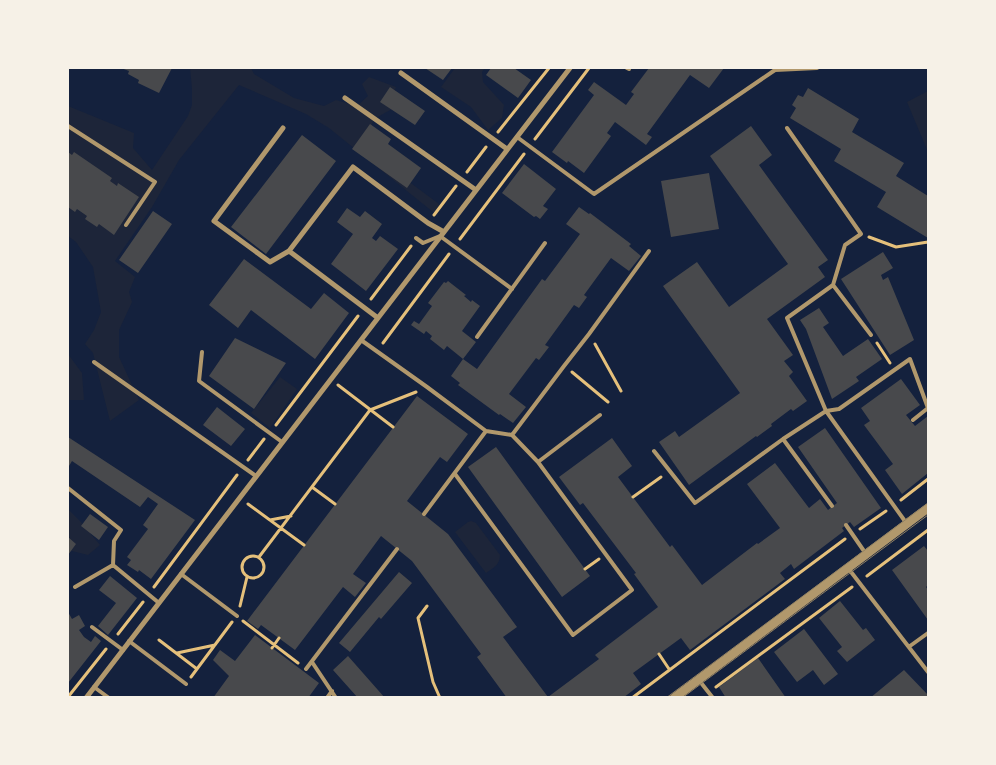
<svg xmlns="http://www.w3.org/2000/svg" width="996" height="765" font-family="'Alegreya Sans',sans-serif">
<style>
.green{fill:#1d2539}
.building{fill:#48494c}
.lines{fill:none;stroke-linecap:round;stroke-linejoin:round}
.path{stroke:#e5c07b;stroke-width:3}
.service{stroke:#b1986c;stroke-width:4}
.minor{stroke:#b1986c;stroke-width:5}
.tertiary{stroke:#b1986c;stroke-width:9}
.tram{stroke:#918062;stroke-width:1}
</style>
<rect width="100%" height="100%" fill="#14213d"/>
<path class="green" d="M190,68H251L254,74L294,98L324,106L336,100L357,106L368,96L362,84L369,77L396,87L390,103L392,109L374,119L364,145L408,181L439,204L438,216L329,128L306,114L239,85L179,160L152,207L115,261L135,277L129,292L132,302L119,330V357L139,400L110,421L93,353L85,344L94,330L101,312L93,267L76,242L68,236V106L134,133L133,148L152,170L188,116L192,105V89Z
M455,68H485L482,72L483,82L504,105L502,118L488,130L471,107L441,87Z
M928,91V152L907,102Z
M68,354L82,373L84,400H68Z
M280,377L297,389L270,428L251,413Z
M68,509L81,522L100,545L88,555L68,550Z
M471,521L476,523L500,555C500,565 493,568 486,573L455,532L468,522Z"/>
<path class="building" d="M121,68H172L159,93L138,83L139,80L128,74L129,71Z
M425,68H452L443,80Z
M491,68H514L531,80L518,98L486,75Z
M649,68H673L676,69L677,68H724L709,88L690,75L647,134L652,137L646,145L615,122L607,133L611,136L584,173L568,161L567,163L552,152L594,95L588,90L594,82L626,105L634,94L631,92Z
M390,87L425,111L415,125L380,102Z
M808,88L859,119L852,132L904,163L896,176L928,196V238L877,207L886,192L834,161L841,149L790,118L796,108L792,105L798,95L803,97Z
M370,124L391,139L388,144L421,168L407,188L352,149Z
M751,126L772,155L759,165L828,260L818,267L825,277L767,319L793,355L784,361L793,372L789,376L807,401L793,411L791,409L771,424L772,426L757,437L756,436L689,485L659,442L675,431L679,437L740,393L663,286L697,262L729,307L788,264L710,156Z
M302,135L336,161L266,254L231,227Z
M68,152L72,155L74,152L112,178L110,181L117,186L118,183L139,197L114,235L99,224L97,227L85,219L87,216L77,209L75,212L68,207Z
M524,164L556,189L543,206L548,209L540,219L536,216L534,217L502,193Z
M709,173L719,229L671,237L661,181Z
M579,207L589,214L590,213L631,244L629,246L641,256L629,271L611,258L584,295L587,297L579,308L574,305L545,345L549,347L539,360L536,358L509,394L526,407L513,423L500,414L499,415L458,385L460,383L451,376L463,359L477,369L542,279L545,281L580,234L566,224Z
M347,208L360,217L365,211L382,224L372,238L376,241L380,236L398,249L366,291L331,264L353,234L337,222Z
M153,211L172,224L138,273L119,260Z
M883,252L893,268L881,275L883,280L888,277L914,340L890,355L841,279Z
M244,259L311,309L324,293L349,313L315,359L251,310L238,328L209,305Z
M448,281L466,295L464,296L471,302L472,300L480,306L462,331L476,342L463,359L447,346L444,350L430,339L432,336L426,331L424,334L411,325L414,321L419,324L432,306L428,303L444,282L446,283Z
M819,308L829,323L823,327L843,356L868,339L882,359L856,377L859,381L832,399L806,329L800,320Z
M235,338L286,363L254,409L209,376Z
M901,379L920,405L906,415L915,426L928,416V473L902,494L885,470L893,464L864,425L870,421L861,408Z
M417,396L468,434L447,462L440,457L407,501L448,534L517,627L503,637L548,697L599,659L595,655L658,607L634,574L636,573L583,503L580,505L559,477L612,438L632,466L618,477L670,547L672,545L702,585L757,543L758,544L780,528L747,484L775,463L809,508L820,499L828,510L837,503L798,447L825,428L881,508L854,527L850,522L842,528L844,531L794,569L791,564L780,573L785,579L690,650L681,638L633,673L641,684L623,698H507L477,657L481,654L412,561L381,536L353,574L366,583L355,597L343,587L295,650L261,625L258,629L247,621Z
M217,407L245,429L231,446L203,425Z
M68,437L195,520L151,579L139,570L138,572L127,565L131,560L127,557L148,529L143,525L158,504L148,497L140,507L72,461L69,466L68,465Z
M496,447L590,576L562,597L468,467Z
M90,514L108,527L99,540L81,526Z
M68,537L76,544L68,555Z
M924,546L928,551V585L926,587L928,590V620L892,570Z
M399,572L412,583L381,619L379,617L350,652L339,643Z
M110,576L137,598L108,635L98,626L116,603L99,590Z
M840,601L863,630L866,628L875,640L847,662L837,651L842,647L819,618Z
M68,612L72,619L79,615L85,626L79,630L84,637L91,642L95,636L101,641L68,683Z
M804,629L838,674L824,685L813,670L797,682L774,652Z
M255,635L319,683L308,698H213L229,676L213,660L220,650L235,661Z
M348,656L385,698H358L333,670Z
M758,658L786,698H764L763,696L761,698H726L719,687Z
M904,670L928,695L926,698H870Z"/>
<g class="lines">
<path class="path" d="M498,132L549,68
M535,139L589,68
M467,172L486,147
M434,215L456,186
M869,237L896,247L928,242
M460,239L524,154
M371,299L411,246
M383,343L449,254
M877,343L890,363
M595,344L621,391
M572,372L608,402
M338,385L393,427
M276,425L358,316
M248,460L264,439
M312,487L335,504
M633,497L661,477
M901,500L928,479
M248,504L304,545
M270,520L291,516
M860,529L886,511
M242 567a11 11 0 1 1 22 0a11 11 0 1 1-22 0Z
M259,557L370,410L416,392
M585,569L599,559
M867,576L928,530
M154,587L237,475
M240,606L247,577
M427,606L418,618L433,682L440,698
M243,621L298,663
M118,634L143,602
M159,640L197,669
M272,648L279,638
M177,653L215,645
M659,654L669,669
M191,677L232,622
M716,687L852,587
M68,697L106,649
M632,698L845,539"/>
<path class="service" d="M627,68L629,69
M68,126L155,182L126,225
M787,128L861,234L845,245L833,285
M517,137L594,194L775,70L817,68
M416,238L423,243L440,236L512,289
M871,335L833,285L787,318L826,411L907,524
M477,337L545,243
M361,340L427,387L486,431L512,435L538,462L632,590L573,635L455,474
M202,352L199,381L282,442
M94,362L256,476
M512,435L564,366L589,334L649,251
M783,439L832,506
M654,451L695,503L783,439L826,411L839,409L910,359L928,408L913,420
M538,462L600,415
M68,488L121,530L114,541L113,565L159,603
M424,514L486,431
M846,525L866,554
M848,568L928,672
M181,574L237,616
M75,587L113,565
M92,627L123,650
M129,641L186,684
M910,646L928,633
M312,662L336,698
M306,669L397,549
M698,679L713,698
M94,687L109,698
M327,698L332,691"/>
<path class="minor" d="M401,73L507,149
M345,98L476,190
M283,128L214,221L270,262L289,251
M378,318L289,251L353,167L428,223L444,232
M86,698L570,68"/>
<path class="tertiary" d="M674,698L928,508"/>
<path class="tram" d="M666,698L928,503
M682,698L928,515"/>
</g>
<rect width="996" height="765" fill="none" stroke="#f6f1e7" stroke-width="138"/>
</svg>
